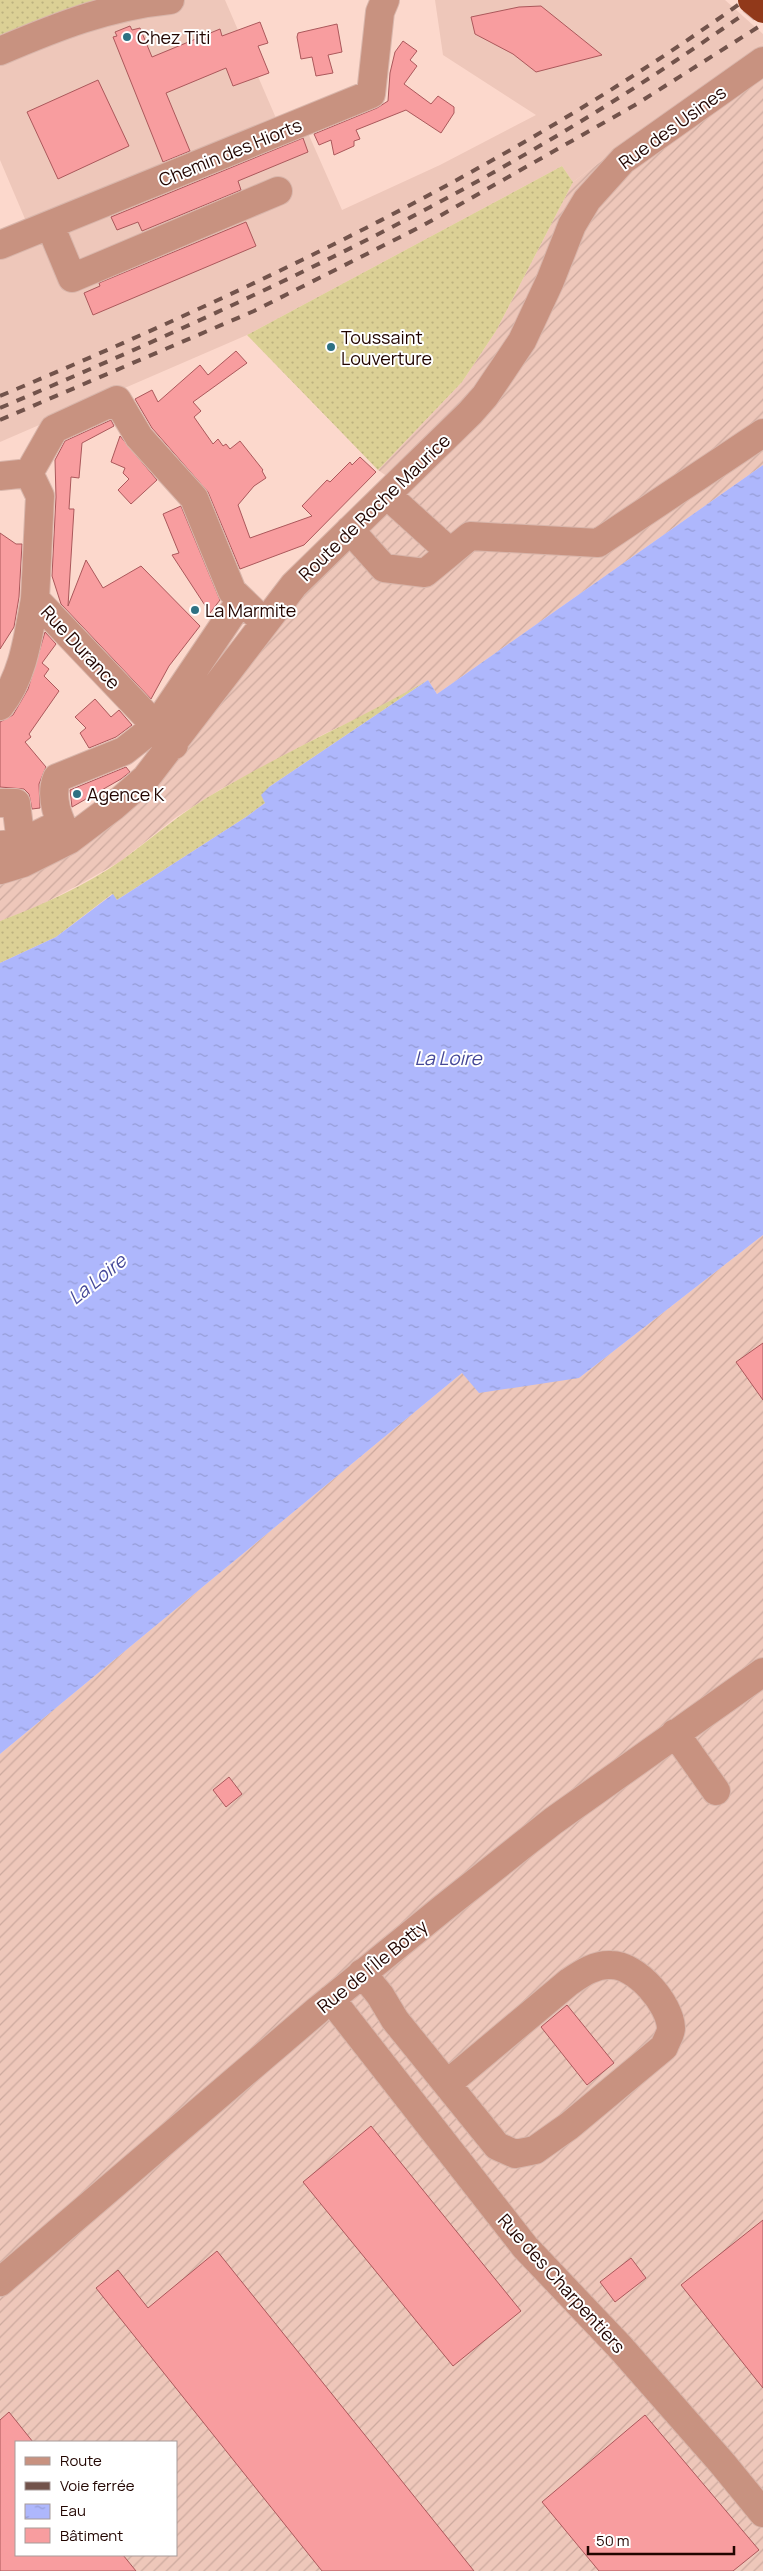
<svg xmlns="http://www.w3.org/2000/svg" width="763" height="2571" font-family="Manrope,sans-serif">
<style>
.built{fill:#eec7ba}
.industrial{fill:url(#industrial-furrows);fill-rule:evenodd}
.grass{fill:url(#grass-dots)}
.water{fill:url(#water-ripples)}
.building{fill:#f89d9f;stroke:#ab585b}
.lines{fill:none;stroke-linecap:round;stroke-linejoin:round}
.minor-casing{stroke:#d9b6ab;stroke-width:30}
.minor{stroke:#c89280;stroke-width:28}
.rail{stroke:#72534b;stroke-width:4;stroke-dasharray:9 9;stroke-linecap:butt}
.highway-bridge-casing{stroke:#d9b6ab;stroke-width:30;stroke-linecap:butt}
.highway-bridge{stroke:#91391a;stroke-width:28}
.poi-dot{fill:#2e7183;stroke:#fff;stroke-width:2}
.labels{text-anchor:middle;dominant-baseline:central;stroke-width:4;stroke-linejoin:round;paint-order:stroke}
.poi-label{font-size:18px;fill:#220500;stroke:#fff;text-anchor:start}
.street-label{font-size:18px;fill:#220500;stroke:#fff}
.water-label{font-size:19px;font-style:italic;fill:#454898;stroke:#fff}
</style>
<defs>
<pattern id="industrial-furrows" width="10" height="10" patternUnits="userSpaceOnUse" patternTransform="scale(1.25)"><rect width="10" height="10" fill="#eec7ba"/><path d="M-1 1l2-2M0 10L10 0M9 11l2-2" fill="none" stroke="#cca99e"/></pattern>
<pattern id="grass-dots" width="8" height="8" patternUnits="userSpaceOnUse" patternTransform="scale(1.25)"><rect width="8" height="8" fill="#dbd095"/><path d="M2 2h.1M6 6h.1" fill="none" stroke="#bcb17f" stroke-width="1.8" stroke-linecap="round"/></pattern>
<pattern id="water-ripples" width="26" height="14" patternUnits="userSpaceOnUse" patternTransform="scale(1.25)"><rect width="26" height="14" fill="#aeb7fc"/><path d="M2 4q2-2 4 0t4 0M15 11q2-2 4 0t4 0" fill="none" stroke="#959cd6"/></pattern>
</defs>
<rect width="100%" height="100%" fill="#fcd8cc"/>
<path class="built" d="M95,0H225L282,132L304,124L342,210L440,165L536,115L443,55L435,0H725L763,34V43L573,182L562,166L247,335L0,442V245L31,233L0,160V35Z"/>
<path class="industrial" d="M763,43V465L437,694L428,680L376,710L326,733L221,789L175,818L121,861L84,882L39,906L0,921V868L138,789L398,484L378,470L462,382L496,331L573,182Z
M763,1235V2571H0V1754L462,1373L579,1378ZM16,2442H176V2555H16Z"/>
<path class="grass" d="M0,0H95L0,35Z
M562,166L573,182L496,331L462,382L378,470L247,335Z
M428,680L269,787L265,803L246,817L117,900L112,894L56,937L0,963V921C42,905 85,886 122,860C155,836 184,810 220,790C288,750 360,719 428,680Z"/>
<path class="water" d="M763,465V1235L579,1378L479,1393L462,1373L0,1754V963L56,937L113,894L117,900L246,817L265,803L261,795L269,787L428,680L437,694Z"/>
<path class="building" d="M541,6L602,55L536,72L513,54L475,34L471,17L519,7Z
M260,22L268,43L258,46L269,73L233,86L226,68L166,93L190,151L163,162L113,37L117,36L115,32L130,26L132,30L140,28L152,57L220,29L222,36Z
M337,24L342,52L328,55L333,73L316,76L312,57L301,59L297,37L298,33Z
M403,41L417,51L410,60L417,66L404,84L431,104L438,96L454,107V113L441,133L406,110L356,130L360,139L354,141V146L334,155L331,140L319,145L314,134L377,108L388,101L390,73L395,52Z
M98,80L129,146L58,179L27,112Z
M303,138L308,152L238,181L241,190L142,231L138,222L117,230L111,217Z
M246,222L256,246L93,315L84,293L100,286L99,283Z
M236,351L247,363L193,402L201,411L194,417L213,444L218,439L223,446L226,444L230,449L240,441L263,470L262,471L266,478L254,486L238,505L250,538L312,516L302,506L327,480L330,482L350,462L352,465L360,457L376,472L304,545L240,569L208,492L152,428L135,399L152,390L158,402L200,365L208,375Z
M111,420L114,426L82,443L79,478L71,477L69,509H74L68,606L86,560L103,588L141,566L200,626L169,666L151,699L61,604L52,576L56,497L55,460L65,441Z
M120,436L157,480L131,504L118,490L129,479L123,473L125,468L111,462Z
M181,506L220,600L210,613L172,555L179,553L163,514Z
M0,533L16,544H22L19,597L14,627L0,649Z
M45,632L56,644L42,663L49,669L44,676L59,691L29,734L31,737L25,742L46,767L39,784L40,808L32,809L29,794L24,789L0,787V722L13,715L28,689Z
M95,699L111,717L119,710L132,725L116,737L89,748L80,733L86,728L75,717Z
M126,767L130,772L121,779L72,807L70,790Z
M763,1343V1400L736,1362Z
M229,1777L242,1794L226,1807L213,1790Z
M567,2005L614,2063L587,2085L541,2027Z
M371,2126L521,2311L453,2366L303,2182Z
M763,2220V2388L681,2285Z
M217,2251L446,2536L474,2571H322L96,2288L118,2270L148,2308Z
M631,2258L646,2278L615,2302L600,2282Z
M9,2412L33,2442H16V2555H123L136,2571H0V2420Z
M645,2415L759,2550L733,2571H599L542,2502Z"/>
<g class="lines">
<defs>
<path id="minor" d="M0,51C56,27 109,6 170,0
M50,225L72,278L278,191
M0,245L371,94L380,12L385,0
M29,473L54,429L117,400L139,437L194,498L232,591L264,622
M0,476L29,473L40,496L35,599L174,745
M387,495L450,552
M350,530L384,568L425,573L470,536L598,543L763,433
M0,706C24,675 28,636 35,599
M0,803H16L21,843
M69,840C59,820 49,798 57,778L124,751L156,726L241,600
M0,845L21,843L61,823
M0,870L23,863L69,840L114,806L146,778L294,585L470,413L485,396L522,341L550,281L572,225L587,200L623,160L763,61
M675,1733L716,1791
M362,1973L380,1995L395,2020L497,2146L515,2154L535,2150L569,2126L664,2047C666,2041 671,2034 671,2028C670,2004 637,1965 611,1965C595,1964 581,1974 569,1982L447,2084
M331,1999L525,2247L620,2347L722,2463L763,2513
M0,2282L319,2009L442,1909L553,1821L763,1672"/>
</defs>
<use href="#minor" class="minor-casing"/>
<use href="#minor" class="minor"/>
<path class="rail" d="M0,396C259,287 515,165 745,0
M0,408C204,321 407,229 596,112C653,77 708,39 763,1
M0,420L254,311L422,226L635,105L763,24"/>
<defs>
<path id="highway-bridge" d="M752,0L763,9"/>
</defs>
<use href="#highway-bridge" class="highway-bridge-casing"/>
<use href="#highway-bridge" class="highway-bridge"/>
</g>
<g class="poi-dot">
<circle cx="127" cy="37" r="5"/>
<circle cx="331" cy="347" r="5"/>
<circle cx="195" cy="610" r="5"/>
<circle cx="77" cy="794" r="5"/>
</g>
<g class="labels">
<g class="poi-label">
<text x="137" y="37">Chez Titi</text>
<text x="341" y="337">Toussaint<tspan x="341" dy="21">Louverture</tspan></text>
<text x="205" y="610">La Marmite</text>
<text x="87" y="794">Agence K</text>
</g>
<g class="street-label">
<text transform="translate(672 127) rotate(-36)">Rue des Usines</text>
<text transform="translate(230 152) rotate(-22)">Chemin des Hiorts</text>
<text transform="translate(374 507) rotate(-44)">Route de Roche Maurice</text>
<text transform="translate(81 647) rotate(47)">Rue Durance</text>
<text transform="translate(372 1966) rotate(-39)">Rue de l'Île Botty</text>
<text transform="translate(562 2283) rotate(48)">Rue des Charpentiers</text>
</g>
<g class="water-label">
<text x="448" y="1058">La Loire</text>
<text transform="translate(97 1279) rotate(-39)">La Loire</text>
</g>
</g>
<rect x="15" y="2441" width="162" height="115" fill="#ffffff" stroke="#a79b99"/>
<rect x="25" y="2457" width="25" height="8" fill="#c89280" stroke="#a79b99"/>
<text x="60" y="2466" font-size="15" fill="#220500">Route</text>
<rect x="25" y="2482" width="25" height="8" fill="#72534b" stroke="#a79b99"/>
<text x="60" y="2491" font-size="15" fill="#220500">Voie ferrée</text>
<rect x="25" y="2504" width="25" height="15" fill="url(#water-ripples)" stroke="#a79b99"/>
<text x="60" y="2516" font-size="15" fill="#220500">Eau</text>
<rect x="25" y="2528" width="25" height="15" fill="#f89d9f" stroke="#a79b99"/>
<text x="60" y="2541" font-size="15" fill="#220500">Bâtiment</text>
<path d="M588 2546v8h146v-8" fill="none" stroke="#220500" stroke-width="2.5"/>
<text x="596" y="2546" font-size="15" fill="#220500" stroke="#ffffff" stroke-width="4" paint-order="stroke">50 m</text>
</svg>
